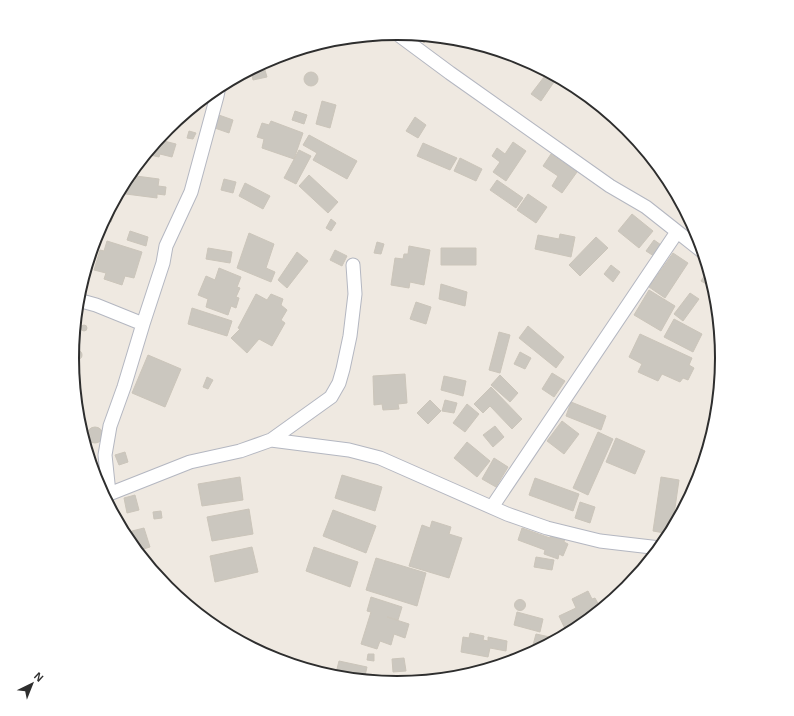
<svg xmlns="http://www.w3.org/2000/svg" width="794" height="716" font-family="Helvetica,sans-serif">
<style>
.building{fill:#cbc7bf;stroke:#cbc5ba}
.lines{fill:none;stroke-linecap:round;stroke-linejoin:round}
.minor-casing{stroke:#b4b7c1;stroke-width:15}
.minor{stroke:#fff;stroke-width:13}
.rim{fill:none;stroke:#2e2e2e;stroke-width:2}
</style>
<rect width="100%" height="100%" fill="#efe9e1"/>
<path class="building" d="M419,35L429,36L424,43L417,37Z
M264,67L267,77L253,80L251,70Z
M304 79a7 7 0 1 1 14 0a7 7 0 1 1-14 0Z
M544,77L554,82L541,101L531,94Z
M322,101L336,105L330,128L316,124Z
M295,111L307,115L304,124L292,120Z
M216,114L233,120L229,133L212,127Z
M415,117L426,125L418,138L406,131Z
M271,121L303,133L294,159L262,148L264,139L257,137L262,123L269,125Z
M166,130L167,131L164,141L176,144L172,157L160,154L159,157L146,154Z
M189,131L196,133L193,139L187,138Z
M309,135L357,161L347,179L313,160L317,153L303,145Z
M513,142L526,151L506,181L493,172L500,162L492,156L497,148L505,154Z
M423,143L457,158L450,170L417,156Z
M299,150L311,156L296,184L284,178Z
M551,154L577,172L562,193L552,186L558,176L543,166Z
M460,158L482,169L476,181L454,171Z
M309,175L338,202L328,213L299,186Z
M136,176L159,179L158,186L166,187L165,195L157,194V198L118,193L126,180L135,181Z
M224,179L236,182L233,193L221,190Z
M497,180L523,198L516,208L490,190Z
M245,183L270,196L263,209L239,196Z
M528,194L547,207L536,223L517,210Z
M111,206L116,208L111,222L104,220Z
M632,214L653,231L639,248L618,231Z
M331,219L336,223L331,231L326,228Z
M130,231L148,237L146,246L127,240Z
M249,233L274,244L266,268L275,272L271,282L237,268Z
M560,234L575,237L571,257L535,249L538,235L559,239Z
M596,237L608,248L580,276L569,265Z
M654,240L664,247L657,258L646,251Z
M107,241L142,252L134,278L125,276L122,285L104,279L106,273L94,270L100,250L104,251Z
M377,242L384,244L381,254L374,253Z
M409,246L430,250L424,285L410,282L409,288L391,285L395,258L403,259L404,254H408Z
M208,248L232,252L230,263L206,259Z
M441,248H476V265H441Z
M335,250L347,256L342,266L330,260Z
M297,252L308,261L287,288L278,280Z
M673,253L688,263L665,298L649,287Z
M611,265L620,272L613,282L604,274Z
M219,268L241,277L237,287L240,288L236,297L239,298L236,308L231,306L228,315L206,307L208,299L198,295L206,276L215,280Z
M707,272L709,274L711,279L708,285L701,281Z
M441,284L467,292L465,306L439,299Z
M649,290L675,306L661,331L634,315Z
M690,293L699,299L683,321L674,314Z
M256,294L267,300L271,294L283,299L281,305L287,310L281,320L285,323L272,346L259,339L247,353L231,338L240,329L238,328Z
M416,302L431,307L426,324L410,319Z
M192,308L232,321L227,336L188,324Z
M674,319L702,334L693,352L664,337Z
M81 328a3 3 0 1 1 6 0a3 3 0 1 1-6 0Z
M528,326L564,357L556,368L519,338Z
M499,332L510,335L500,373L489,370Z
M640,334L692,358L689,365L694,368L688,380L683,378L680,382L662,374L658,381L638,372L642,364L629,357Z
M72 355a5 5 0 1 1 10 0a5 5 0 1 1-10 0Z
M520,352L531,358L525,369L514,364Z
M148,355L181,369L165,407L132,393Z
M552,373L565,381L554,397L542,389Z
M405,374L407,403L398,404L399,409L383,410L382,404L374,405L373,376Z
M500,375L518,393L510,402L491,385Z
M444,376L466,381L463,396L441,390Z
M207,377L213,380L208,389L203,387Z
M491,387L522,419L512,429L490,406L483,413L474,404Z
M430,400L441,411L428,424L417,413Z
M445,400L457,403L454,413L442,411Z
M571,402L606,416L601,430L566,416Z
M467,404L479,414L465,432L453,423Z
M562,421L579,434L564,454L547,441Z
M495,426L504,437L493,447L483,435Z
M87 435a8 8 0 1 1 16 0a8 8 0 1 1-16 0Z
M598,432L613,439L588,495L573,488Z
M616,438L645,451L635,474L606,462Z
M467,442L490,461L477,477L454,458Z
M125,452L128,462L119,465L115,455Z
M494,458L508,467L496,487L482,479Z
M342,475L382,487L375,511L335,498Z
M240,477L243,500L202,506L198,484Z
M661,477L679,480L672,529L670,534L653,531Z
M535,478L579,494L573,511L529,495Z
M135,495L139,510L127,513L124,498Z
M580,502L595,507L590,523L575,518Z
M249,509L253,534L212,541L207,517Z
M333,510L376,526L366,553L323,536Z
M161,511L162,518L154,519L153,512Z
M432,521L451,527L449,534L462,538L449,578L409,566L422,525L430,528Z
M144,528L150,547L137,551L127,538L133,537L132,531Z
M522,528L550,538L551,533L565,538L564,542L568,544L563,556L559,554L558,559L544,554L545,550L518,540Z
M252,547L258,572L215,582L210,556Z
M314,547L358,562L350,587L306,571Z
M536,557L554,560L552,570L534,567Z
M376,558L426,573L417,606L366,590Z
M588,591L592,599L595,598L601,609L578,628L567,633L559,616L576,608L572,599Z
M371,597L402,607L398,620L387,617L409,624L405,638L394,634L391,645L380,641L377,649L361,644L371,612L367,611Z
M514.5 605a5.5 5.5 0 1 1 11 0a5.5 5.5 0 1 1-11 0Z
M517,612L543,619L540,632L514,625Z
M470,633L484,636L483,640L488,641V637L507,641L506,651L490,648L488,657L461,652L463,637L469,638Z
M536,634L550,637L549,644L542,647L533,645Z
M368,654H374V661L367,660Z
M404,658L406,671L393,672L392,659Z
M339,661L367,667L364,680L335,677Z"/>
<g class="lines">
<defs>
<path id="minor" d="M396,33L450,73L610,186L646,207L703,252
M78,300L96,305L143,324
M271,440L331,397L339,383L343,369L350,336L355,294L353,265
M109,493L105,455L110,426L124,387L143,324L163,263L166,246L191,192L217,96L219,86
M104,496L190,462L240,451L271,440L349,450L380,458L507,514L547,528L600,541L660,548
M492,507L677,232"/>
</defs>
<use href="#minor" class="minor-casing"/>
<use href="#minor" class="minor"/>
</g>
<path d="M0 0H794V716H0ZM79 358a318 318 0 1 1 636 0a318 318 0 1 1-636 0Z" fill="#fff" fill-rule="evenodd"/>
<path class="rim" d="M79 358a318 318 0 1 1 636 0a318 318 0 1 1-636 0Z"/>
<g transform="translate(32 684) rotate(43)" stroke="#ffffff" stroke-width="3" paint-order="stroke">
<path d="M0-3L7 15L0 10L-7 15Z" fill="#2e2e2e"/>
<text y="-6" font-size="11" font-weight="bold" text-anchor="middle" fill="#2e2e2e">N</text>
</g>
</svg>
